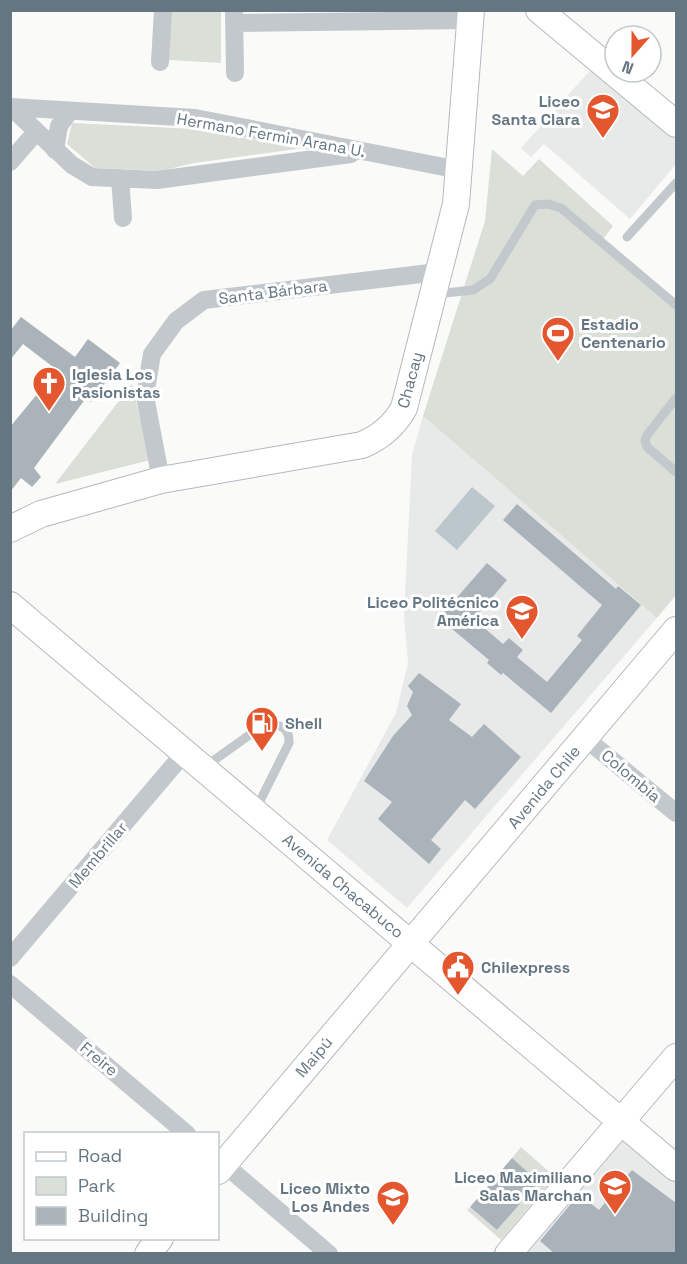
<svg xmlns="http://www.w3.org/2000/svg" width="687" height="1264" font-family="'Space Grotesk',sans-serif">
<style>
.built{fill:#e8e9e9}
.green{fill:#dadfd7}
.water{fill:#bbc7cb}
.building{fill:#aab3b9}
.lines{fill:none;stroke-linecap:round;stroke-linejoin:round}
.secondary-casing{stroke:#b3babf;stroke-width:28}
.lane{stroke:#c3c8cc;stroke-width:9}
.street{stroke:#c3c8cc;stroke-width:18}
.secondary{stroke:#fff;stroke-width:26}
.labels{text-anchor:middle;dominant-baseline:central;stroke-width:6;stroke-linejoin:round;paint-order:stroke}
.poi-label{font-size:16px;font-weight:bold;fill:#657683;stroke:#fff;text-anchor:end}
.street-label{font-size:16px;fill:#657683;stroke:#fff}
</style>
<rect width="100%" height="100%" fill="#fafaf8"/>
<path class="built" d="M594,66L676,134V164L630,219L544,144L531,157L521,148Z
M423,416L657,618L407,908L327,840L396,713L408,663L404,615L412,455Z
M624,1132L676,1176V1253L520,1254Z"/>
<path class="green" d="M171,11H221V63L169,60Z
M72,123L195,129L304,148L194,163L161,171L95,168L67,144Z
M492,149L523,176L539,159L613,226L601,242L676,307V595L657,618L423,416L485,221Z
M132,384L150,460L55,484Z
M521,1147L555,1177L501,1240L467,1210L470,1207L497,1230L539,1182L512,1158Z"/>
<path class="water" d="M472,487L495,506L457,550L435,531Z"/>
<path class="building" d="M21,317L75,357L88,339L120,363L91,402L86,398L34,468L41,477L32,487L21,478L10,492V427L57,370L23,344L10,360V331Z
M517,504L616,589L618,586L641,605L551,713L503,673L501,675L487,663L489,660L439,618L487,563L507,580L474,619L503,644L509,638L523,650L517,657L547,682L582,640L577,636L602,605L503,520Z
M419,673L461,704L449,720L472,737L484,724L521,757L475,809L465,800L431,840L441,849L429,864L378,819L392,802L364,781L393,736L412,715L407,706L413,692L408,686Z
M512,1158L539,1182L497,1230L470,1207Z
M632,1170L676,1203V1254H555L540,1241L579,1194L599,1210Z"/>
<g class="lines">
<defs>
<path id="secondary" d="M539,10L676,124
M10,529L41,514L161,480L362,445C381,437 394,426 404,408L456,204L471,10
M10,605L676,1168
M218,1171L676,630
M148,1254L160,1238
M508,1254L676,1057"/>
</defs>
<use href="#secondary" class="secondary-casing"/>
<path class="lane" d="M627,237L676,183
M436,294L473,290L490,279L535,205L548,204L561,208L676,305
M676,398L647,435L645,441L647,447L676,472
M206,766L266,723C280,724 290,728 289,743L256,809"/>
<path class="street" d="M234,12L235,73
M234,23L470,20
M160,62L163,10
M10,107L195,118L459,170
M11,107L72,165L92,177L157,180L351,154
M55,150L59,126L70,111
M10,162L36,132
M120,178L123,218
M161,480L145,396L152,354L176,321L204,300L438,272
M585,738L676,813
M10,958L185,752
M10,984L187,1134
M218,1159L329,1254"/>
<use href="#secondary" class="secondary"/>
</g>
<defs>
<symbol id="school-pin" viewBox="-11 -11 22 30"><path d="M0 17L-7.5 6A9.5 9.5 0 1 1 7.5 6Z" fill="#e4572e" stroke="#fff"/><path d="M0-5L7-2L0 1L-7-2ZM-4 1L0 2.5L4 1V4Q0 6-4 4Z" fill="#fff"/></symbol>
<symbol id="stadium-pin" viewBox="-11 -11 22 30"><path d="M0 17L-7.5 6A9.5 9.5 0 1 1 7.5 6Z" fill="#e4572e" stroke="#fff"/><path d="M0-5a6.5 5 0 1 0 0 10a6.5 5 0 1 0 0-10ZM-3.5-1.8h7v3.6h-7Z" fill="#fff"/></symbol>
<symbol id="church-pin" viewBox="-11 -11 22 30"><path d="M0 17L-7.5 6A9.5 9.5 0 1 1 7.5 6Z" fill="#e4572e" stroke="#fff"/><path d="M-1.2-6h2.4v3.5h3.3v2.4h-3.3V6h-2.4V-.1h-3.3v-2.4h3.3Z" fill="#fff"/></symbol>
<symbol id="fuel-pin" viewBox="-11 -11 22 30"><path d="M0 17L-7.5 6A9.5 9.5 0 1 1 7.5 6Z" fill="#e4572e" stroke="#fff"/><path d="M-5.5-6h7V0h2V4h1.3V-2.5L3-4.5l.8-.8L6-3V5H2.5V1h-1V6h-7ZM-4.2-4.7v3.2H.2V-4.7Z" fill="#fff"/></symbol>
<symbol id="civic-pin" viewBox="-11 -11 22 30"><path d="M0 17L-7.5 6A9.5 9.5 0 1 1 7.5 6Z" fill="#e4572e" stroke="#fff"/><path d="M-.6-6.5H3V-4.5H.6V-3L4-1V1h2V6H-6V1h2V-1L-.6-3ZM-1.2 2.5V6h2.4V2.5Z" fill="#fff"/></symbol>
</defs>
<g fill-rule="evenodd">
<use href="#school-pin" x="584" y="91" width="38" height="52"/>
<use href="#stadium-pin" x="539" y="314" width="38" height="52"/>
<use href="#church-pin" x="30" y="364" width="38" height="52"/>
<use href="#school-pin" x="503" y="592" width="38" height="52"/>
<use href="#fuel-pin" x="243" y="704" width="38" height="52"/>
<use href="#civic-pin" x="439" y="948" width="38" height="52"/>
<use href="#school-pin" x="596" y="1167" width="38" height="52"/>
<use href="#school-pin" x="374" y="1178" width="38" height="52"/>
</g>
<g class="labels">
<g class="poi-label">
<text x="580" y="101">Liceo<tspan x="580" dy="18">Santa Clara</tspan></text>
<text x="581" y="324" text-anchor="start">Estadio<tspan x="581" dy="18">Centenario</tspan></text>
<text x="72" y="374" text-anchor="start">Iglesia Los<tspan x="72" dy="18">Pasionistas</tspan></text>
<text x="499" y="602">Liceo Politécnico<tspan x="499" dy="18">América</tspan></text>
<text x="285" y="723" text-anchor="start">Shell</text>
<text x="481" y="967" text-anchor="start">Chilexpress</text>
<text x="592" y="1177">Liceo Maximiliano<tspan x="592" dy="18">Salas Marchan</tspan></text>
<text x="370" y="1188">Liceo Mixto<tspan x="370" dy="18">Los Andes</tspan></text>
</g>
<g class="street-label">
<text transform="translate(271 135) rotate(10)">Hermano Fermin Arana U.</text>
<text transform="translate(273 292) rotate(-7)">Santa Bárbara</text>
<text transform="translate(410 380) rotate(-75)">Chacay</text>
<text transform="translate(631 776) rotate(40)">Colombia</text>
<text transform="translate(544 787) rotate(-50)">Avenida Chile</text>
<text transform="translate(98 855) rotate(-50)">Membrillar</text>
<text transform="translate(343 886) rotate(40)">Avenida Chacabuco</text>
<text transform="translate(314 1057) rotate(-50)">Maipú</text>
<text transform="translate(99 1059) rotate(40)">Freire</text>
</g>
</g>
<rect width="687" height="1264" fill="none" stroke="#657683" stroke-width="24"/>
<rect x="24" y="1132" width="195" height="108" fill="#ffffff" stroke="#c1c8cd" stroke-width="1.5"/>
<rect x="36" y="1152" width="30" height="9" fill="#ffffff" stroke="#c1c8cd" stroke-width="1.5"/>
<text x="78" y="1162" font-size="18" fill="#657683">Road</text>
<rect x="36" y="1177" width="30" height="18" fill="#dadfd7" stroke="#c1c8cd" stroke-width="1.5"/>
<text x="78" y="1192" font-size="18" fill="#657683">Park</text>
<rect x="36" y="1207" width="30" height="18" fill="#aab3b9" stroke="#c1c8cd" stroke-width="1.5"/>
<text x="78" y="1222" font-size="18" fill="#657683">Building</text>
<g transform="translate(633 54) rotate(201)"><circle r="28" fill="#ffffff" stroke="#c1c8cd" stroke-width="1.5"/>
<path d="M0-4.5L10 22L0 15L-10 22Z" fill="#e4572e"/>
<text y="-9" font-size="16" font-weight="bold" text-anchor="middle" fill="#657683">N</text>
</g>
</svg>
